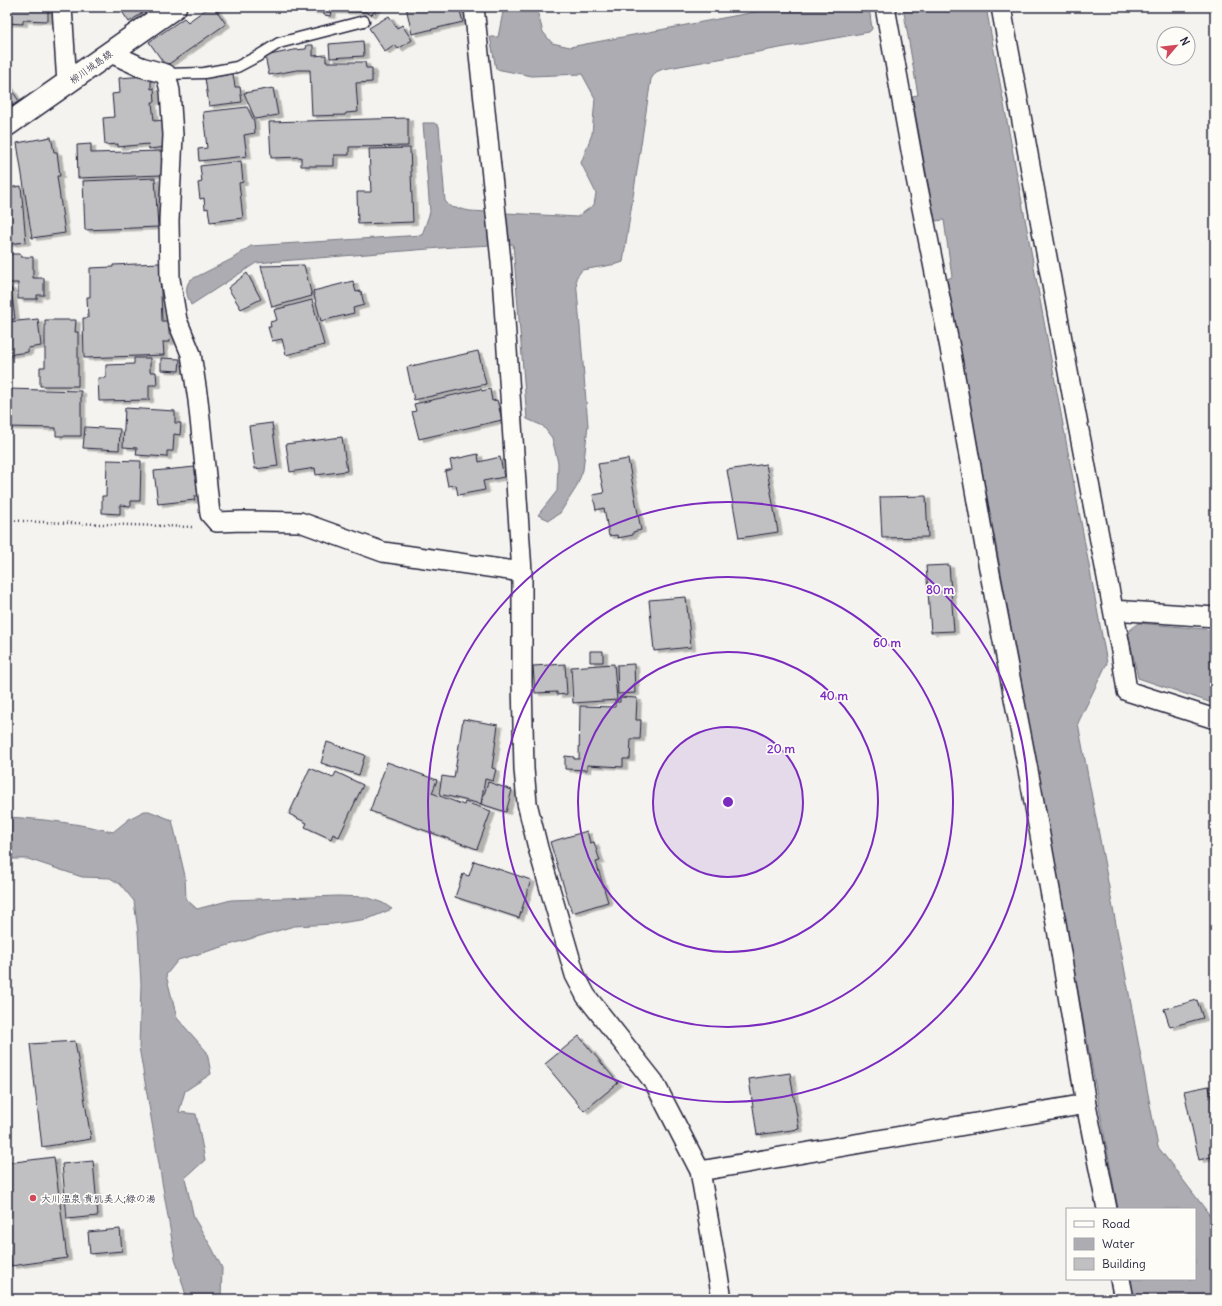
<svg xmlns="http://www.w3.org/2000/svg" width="1222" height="1306" font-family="Delius,'Klee One',sans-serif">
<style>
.water{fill:#acacb2;stroke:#757582}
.building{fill:#c0bfc2;stroke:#22223b;filter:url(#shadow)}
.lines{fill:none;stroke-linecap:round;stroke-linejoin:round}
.lane-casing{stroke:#22223b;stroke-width:13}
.street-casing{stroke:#22223b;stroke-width:22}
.secondary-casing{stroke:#22223b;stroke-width:25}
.path{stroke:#22223b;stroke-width:2.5;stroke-dasharray:1 3;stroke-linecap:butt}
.lane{stroke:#fdfcf7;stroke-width:10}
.street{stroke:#fdfcf7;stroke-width:19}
.secondary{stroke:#fdfcf7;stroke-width:22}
.ring{fill:none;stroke:#7b2cbf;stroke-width:2}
.poi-dot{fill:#d1495b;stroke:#fdfcf7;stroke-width:1.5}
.labels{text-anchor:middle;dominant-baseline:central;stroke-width:3.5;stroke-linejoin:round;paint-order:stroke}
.street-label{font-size:10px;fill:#22223b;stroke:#fdfcf7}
.poi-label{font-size:10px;fill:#22223b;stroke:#fdfcf7;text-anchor:start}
.centre{fill:#7b2cbf;stroke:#fdfcf7;stroke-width:2}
.ring-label{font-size:12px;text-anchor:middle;font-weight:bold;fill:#7b2cbf;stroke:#fdfcf7;stroke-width:3.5;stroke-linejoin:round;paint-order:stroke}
</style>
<defs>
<filter id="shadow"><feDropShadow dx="4.5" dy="2.5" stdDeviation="0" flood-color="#0004"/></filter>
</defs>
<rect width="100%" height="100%" fill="#f4f3ef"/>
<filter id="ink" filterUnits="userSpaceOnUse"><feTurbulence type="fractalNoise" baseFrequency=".025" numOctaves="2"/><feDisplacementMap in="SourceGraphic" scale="8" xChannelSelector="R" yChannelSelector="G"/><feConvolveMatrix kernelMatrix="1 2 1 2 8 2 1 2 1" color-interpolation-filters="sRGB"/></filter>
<g filter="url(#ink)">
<path class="water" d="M504,7H536L543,32L552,43L570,47L781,7H869L872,29L869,32L663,69L656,72L651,79L623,262L617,264L582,270L576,278L588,425L583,470L576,488L560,513L549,520L538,515L557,491L558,463L552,438L543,426L527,419L513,244L453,247L256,263L191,305C187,296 184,288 190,280L232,259L251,246L422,235L430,212L423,123H434L439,126L445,201L451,207L470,211L577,217L594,205L596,193L581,163L592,134L595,98L582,74L532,76L496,69L490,37H498Z
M903,7H986L1107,663L1078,723L1158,1147L1215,1222V1299H1134L1131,1279H1195V1209H1118L947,279L952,277L944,220L935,221L912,96L918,95Z
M1138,623L1215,630V704L1138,678L1128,632Z
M144,811H149L172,820L185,876L186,899L197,909L231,900L338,896L366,897L383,903L392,909L368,919L333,924L294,926L178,960L166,975L177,1018L207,1052L211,1074L185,1091L179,1112L196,1114L205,1160L185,1178L194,1218L212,1248L222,1268L221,1299H187L175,1258L139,1047L141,984L138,932L134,901L120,884L110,878L82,877L28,859H7V817C42,819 78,823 113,832L129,819Z"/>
<path class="building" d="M7,7H48V21L23,20V24L7,23Z
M119,7H151L129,22Z
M209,7H214L226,24L166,66L149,42L184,18L188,22Z
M302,7H379L371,15L366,12L332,11L331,16L324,15V12L302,10Z
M406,7H459L463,22L412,34Z
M389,16L397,28L402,25L412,40L398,49L395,45L385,52L369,28Z
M363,41L364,56L330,58L329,44Z
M307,45H313V56L326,55V62H365L366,68H372V82L356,83L358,112L346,113L345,115L312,116L310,70H297L269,75L265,56L294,50L306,49Z
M233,74L235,87H240L242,102L209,106L205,78Z
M146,76V79H151V89L154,88L155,102H152L154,121L164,120L166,147L149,149L148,144L118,147V144L105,145L103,118L114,117L112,94L120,93L119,78Z
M7,83L19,101L7,109Z
M273,88L278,115L255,119L244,93Z
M247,107L254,121L255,133L244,135L247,156L199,161L198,149L207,148L203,112Z
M408,118V146L349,147V155H334V166H301V157L271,158L269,122Z
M51,137L54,152H57L60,176H57L65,233L32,238L17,143Z
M91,144V153L161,151L162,175L78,178L77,145Z
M410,148L413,222L358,224L357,192H371L369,149Z
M241,161L243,182L239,183L243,218L210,222L208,208L205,209L204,198L200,199L198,183L202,182L200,166Z
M155,178L158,227L85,230L83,181Z
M21,186L26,242L7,244V188Z
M7,254H21V257H33V278H44V295H37V299H18V283H7Z
M160,263L162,321H168L170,342H163L164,355L84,358L83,318H88L87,297H90V268L113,267V265Z
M304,265L312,296L272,307L261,266Z
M247,273L261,299L241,309L228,288Z
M353,281L356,292L361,291L364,305L353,308L354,313L321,321L313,291Z
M7,287H11L15,319L7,320Z
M312,300L324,345L286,355L282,339L272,341L268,327H271L270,322L277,320L274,310Z
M38,319L41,346L28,348V352L7,355V322Z
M45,320H76L75,332H78V386H40V367H45Z
M478,351L486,384L414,400L407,367Z
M134,358H150V372H156L157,385H149V400L99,401L98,378H106V365L134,364Z
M161,358L180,359L179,371L161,370Z
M7,389L81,391V436H56V428L7,427Z
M481,389L482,391L490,389L492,401L497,400L502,420L419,439L412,412L416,411L414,404Z
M125,408L175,411V423H181L180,435L174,434L173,451H167V457L136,455L137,448L123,447Z
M272,423L278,466L255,469L249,426Z
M85,427L120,429L119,450L83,448Z
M342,437L347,471L316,475L315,468L290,472L286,444Z
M478,454L479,462L500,457L504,477L483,481L485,490L458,495L456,485L448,486L445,471L452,469L450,460Z
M628,459L641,530L633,532V535L618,538L617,535L609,536L604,508L596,510L593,495L604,493L598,464Z
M107,460L141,461L140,501H131V506L120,505V514L102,513V496H106Z
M766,464L778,532L739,538L727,470Z
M195,467L198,496H194L195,500L158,504L154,471Z
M926,496L928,537L882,538L880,497Z
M949,565L954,631L931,632L926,566Z
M686,597L691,647L654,651L649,600Z
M590,651H603V662H590Z
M565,664L567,694L557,695V692L535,693L533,666Z
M614,664L617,700L573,703L571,667Z
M634,664L635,693L618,694L617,665Z
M620,697L637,698L636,720H641L640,739H631L630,759H623V767L587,765V770L565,769V756L574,757V759H579L580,706L615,707V702H620Z
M463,719L498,725L492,768L496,769L493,781L485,779L481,804L439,794L442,776L454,778Z
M327,742L365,755L359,775L321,763Z
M387,762L437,780L432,793L464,805L465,802L491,811L477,849L370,811Z
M310,768L333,778L336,772L363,785L339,837L333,834L331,839L305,827L307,823L289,814Z
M488,782L512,790L506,812L481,804Z
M587,831L590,843L594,842L600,861L596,862L608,902L572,913L550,842Z
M474,861L531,880L519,918L455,897L463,874L469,876Z
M1197,1000L1203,1018L1170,1027L1164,1009Z
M579,1036L618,1083L584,1111L545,1064Z
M75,1041L91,1139L42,1147L30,1044Z
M790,1073L799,1129L757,1135L749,1079Z
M1209,1086L1215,1115V1156L1199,1160L1184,1091Z
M54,1157L67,1258L11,1266L7,1233V1163Z
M93,1161L98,1216L67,1219L62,1164Z
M120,1229L122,1251L90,1254L88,1232Z"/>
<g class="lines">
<defs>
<path id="lane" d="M166,74L204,73L237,67L258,56L279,43L364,21"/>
<path id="street" d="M62,7L67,84
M474,7L501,261L522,572V680L524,769L527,803L538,848L575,975L586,996L654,1082L700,1171L722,1299
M885,7L916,178L950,348L987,558L1032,791L1056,923L1086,1104L1107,1209
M1001,7L1073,399L1121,651L1127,691L1215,719
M111,53L141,67L166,74L170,91L173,135L169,221L170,279L177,320L191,354L198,400L210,514L217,522L243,521L300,522L383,552L522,572
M1113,610L1215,617
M700,1171C828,1148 957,1127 1086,1104
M1120,1279L1124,1299"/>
<path id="secondary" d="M7,125L175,7"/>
</defs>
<use href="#lane" class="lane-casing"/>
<use href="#street" class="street-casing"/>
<use href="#secondary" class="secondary-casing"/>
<path class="path" d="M7,520L41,522L192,527"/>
<use href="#lane" class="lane"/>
<use href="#street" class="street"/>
<use href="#secondary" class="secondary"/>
</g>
</g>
<circle cx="728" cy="802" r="75" fill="#7b2cbf" fill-opacity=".12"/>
<g class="ring">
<circle cx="728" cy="802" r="75"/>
<circle cx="728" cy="802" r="150"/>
<circle cx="728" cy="802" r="225"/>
<circle cx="728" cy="802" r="300"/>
</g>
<circle class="poi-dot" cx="33" cy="1198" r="4"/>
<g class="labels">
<g class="street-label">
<text transform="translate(91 67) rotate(-36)">柳川城島線</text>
</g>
<g class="poi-label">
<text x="41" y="1198">大川温泉 貴肌美人;緑の湯</text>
</g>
</g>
<circle cx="728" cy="802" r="6" class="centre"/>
<g class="ring-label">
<text x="940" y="594">80 m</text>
<text x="887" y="647">60 m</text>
<text x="834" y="700">40 m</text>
<text x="781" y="753">20 m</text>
</g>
<rect width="1222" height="1306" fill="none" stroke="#fdfcf7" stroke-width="24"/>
<rect x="12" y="12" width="1198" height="1282" fill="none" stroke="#22223b" stroke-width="1.5" filter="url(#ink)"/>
<rect x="1066" y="1208" width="130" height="72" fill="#fdfcf7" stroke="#a5a5ac"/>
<rect x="1074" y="1221" width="20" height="6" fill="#fdfcf7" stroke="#a5a5ac"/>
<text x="1102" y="1228" font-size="12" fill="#22223b">Road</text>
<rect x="1074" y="1238" width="20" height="12" fill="#acacb2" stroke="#a5a5ac"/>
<text x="1102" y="1248" font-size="12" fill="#22223b">Water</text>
<rect x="1074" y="1258" width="20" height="12" fill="#c0bfc2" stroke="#a5a5ac"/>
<text x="1102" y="1268" font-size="12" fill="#22223b">Building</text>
<g transform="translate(1176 46) rotate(62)"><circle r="19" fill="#fdfcf7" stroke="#a5a5ac"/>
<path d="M0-3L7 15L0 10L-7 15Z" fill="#d1495b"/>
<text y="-6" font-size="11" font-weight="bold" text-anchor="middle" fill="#22223b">N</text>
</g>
</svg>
